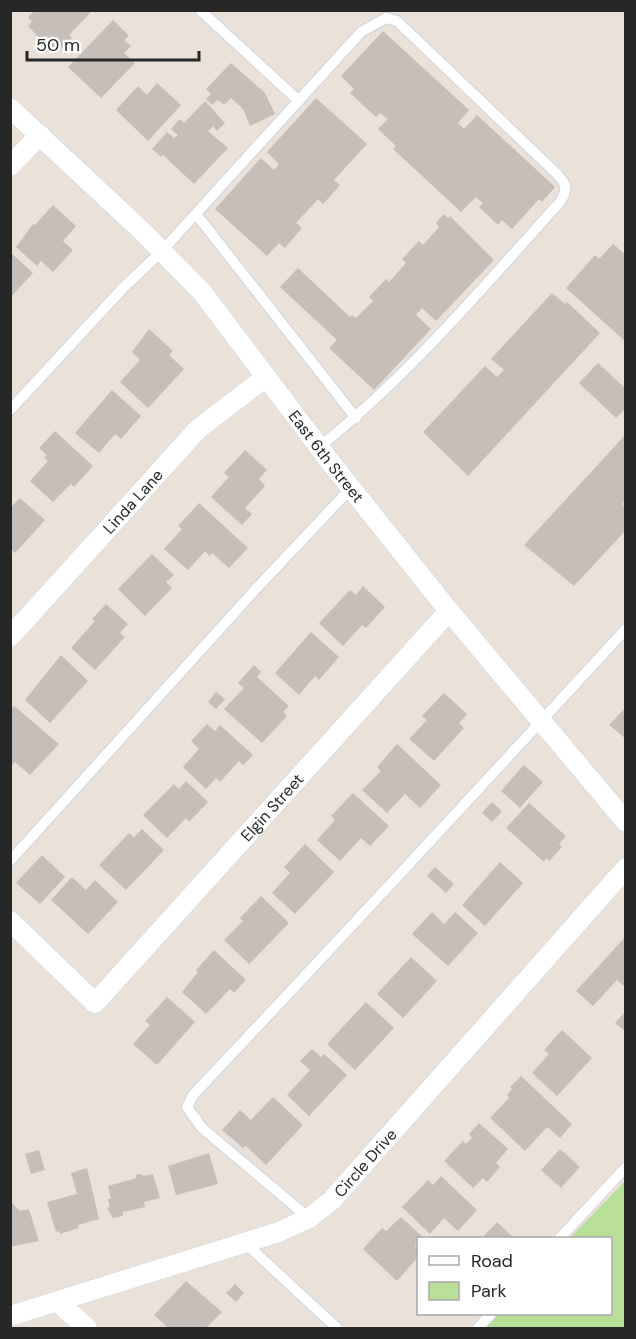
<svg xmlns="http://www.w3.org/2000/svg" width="636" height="1339" font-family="'DM Sans',sans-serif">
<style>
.green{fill:#b8df97}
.building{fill:#c5beb9}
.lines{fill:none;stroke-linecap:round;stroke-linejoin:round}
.service-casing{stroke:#cfd4e0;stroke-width:12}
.minor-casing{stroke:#cfd4e0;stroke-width:21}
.service{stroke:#fff;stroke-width:10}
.minor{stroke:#fff;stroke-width:20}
.labels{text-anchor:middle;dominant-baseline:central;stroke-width:4.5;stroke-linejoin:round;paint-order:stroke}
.street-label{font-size:16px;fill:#272727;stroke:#fff}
</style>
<rect width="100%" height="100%" fill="#eae1d9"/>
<path class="green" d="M625,1181V1328H483L498,1314H610V1238H570Z"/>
<path class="building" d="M35,10H93L69,35L72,38L55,54L28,26L32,22L28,17Z
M113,20L129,36L124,40L131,46L124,53L135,63L101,98L68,67Z
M383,31L469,110L458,123L464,129L477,115L555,187L542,202L539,199L512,229L502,220L498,225L479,207L483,203L476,197L461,212L393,149L396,146L378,129L388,119L380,113L376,117L350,93L354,89L341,76Z
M231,63L265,93L275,114L250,126L243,109L231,98L224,105L218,100L212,105L206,99L211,94L206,89Z
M157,83L181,105L148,141L116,110L138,86L147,95Z
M316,98L367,144L334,180L340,185L323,204L318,199L296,223L302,228L285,248L279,243L267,256L215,209L261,158L274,170L279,164L267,152Z
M205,101L225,123L217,131L213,126L208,131L228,148L194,184L163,155L161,157L152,149L167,132L174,138L178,135L171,129L180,119L184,123Z
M53,205L76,226L63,241L73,250L53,272L41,261L37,266L16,247L33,224L35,225Z
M444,214L448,218L450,216L494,260L436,321L422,308L416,315L431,329L374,390L329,348L337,340L280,287L298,268L350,317L352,315L356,318L373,301L369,297L386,279L389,282L406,263L402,259L419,241L423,245L439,227L436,223Z
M613,244L626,255V342L566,288L595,255L599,259Z
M10,252L33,273L10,298Z
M552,293L565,304L567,302L600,333L468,476L423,432L485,366L497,377L504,370L491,359Z
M149,329L173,351L169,355L184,369L148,408L120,382L140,360L132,352Z
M598,363L626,389V408L616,418L579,383Z
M112,390L141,416L121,439L115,434L99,453L75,433Z
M55,431L93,466L74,487L71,484L53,502L30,481L48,461L44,457L47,455L39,448Z
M626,434V501L622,504L626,507V530L574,586L524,545Z
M245,450L267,470L259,479L265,486L245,508L252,514L242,525L211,497L229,477L224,473Z
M20,498L45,520L15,553L10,548V504L12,506Z
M199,503L248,548L229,568L212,553L210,556L205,551L188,570L164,549L182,529L178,526Z
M152,554L174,575L166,582L172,588L145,616L118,589Z
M363,586L385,607L366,628L362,625L343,646L319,623L350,590L356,595Z
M106,604L128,624L120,633L125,637L95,670L71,648L95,621L92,619Z
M311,632L339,657L319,680L315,676L299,695L275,673Z
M61,655L88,681L50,723L25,700Z
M254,665L261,672L257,677L289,706L283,712L287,716L262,743L224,709L244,688L238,683Z
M216,692L225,699L216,709L208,702Z
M444,693L467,714L459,723L464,728L434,761L409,739L427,720L422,716Z
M14,706L59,744L30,775L15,762L10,766V709Z
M626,707V739L609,725Z
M207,724L215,731L220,725L253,755L243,765L239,761L220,782L216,778L206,789L183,767L199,749L191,741Z
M397,744L441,785L420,808L405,794L387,813L362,790L381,771L377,767Z
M524,765L543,782L520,808L501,791Z
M186,781L208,802L189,822L186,818L167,838L143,815L174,784L179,789Z
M353,793L389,826L370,846L361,838L340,861L317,840L335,820L331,816Z
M492,802L502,811L492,822L482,813Z
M529,803L566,836L559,844L562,847L549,861L546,858L544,862L506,828Z
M142,829L164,850L126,890L99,865L129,833L134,837Z
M305,844L334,872L295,914L272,893L290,873L284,867Z
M42,855L65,877L40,904L16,883Z
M500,862L523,883L485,926L462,905Z
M435,867L454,884L446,893L427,876Z
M72,877L86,890L95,880L118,902L88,934L51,900Z
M261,896L289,923L249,964L224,940L243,921L240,918Z
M432,912L444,924L455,912L478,933L448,966L412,934Z
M626,936V988L617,980L593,1006L576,991Z
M214,950L246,980L234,993L230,989L206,1014L182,992L198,972L196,970Z
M411,957L437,981L403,1018L377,994Z
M167,997L195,1022L157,1065L133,1044L150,1025L145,1021Z
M366,1002L394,1028L355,1070L327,1044Z
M626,1011V1032L615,1023Z
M562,1030L592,1058L557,1096L532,1073L549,1054L544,1050Z
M312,1049L321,1057L324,1054L347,1075L309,1116L287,1095L310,1070L300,1061Z
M521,1076L572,1124L560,1138L547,1127L525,1151L490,1118L509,1098L507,1095L512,1089L510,1087Z
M273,1097L303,1125L266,1165L246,1146L243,1148L222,1130L240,1110L251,1120Z
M479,1123L508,1149L496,1163L500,1167L487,1182L483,1178L473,1188L444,1161L463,1141L466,1144L472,1138L469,1134Z
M560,1149L580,1167L561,1188L541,1170Z
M39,1150L45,1170L31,1174L25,1154Z
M209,1153L218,1184L176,1195L168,1166Z
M87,1168L99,1219L78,1225L79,1228L60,1234L59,1231L56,1232L47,1202L77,1194L71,1173Z
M142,1174L143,1176L153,1174L160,1198L144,1202L145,1207L123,1212V1216L113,1218L107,1208L110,1207L108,1199H111L108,1186L137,1178L135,1175Z
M441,1176L477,1210L458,1231L444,1218L430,1234L402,1207L428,1180L433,1185Z
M10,1201L20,1211L29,1209L39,1241L10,1247Z
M401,1217L423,1237L418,1238L415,1246L418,1250V1257L397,1281L363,1249L382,1228L386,1231Z
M497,1222L514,1238H482Z
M186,1281L222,1312L206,1328H168L154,1315Z
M235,1284L244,1293L236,1302L226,1293Z"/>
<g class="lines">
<defs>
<path id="service" d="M200,10L299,101
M196,214L356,418
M10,410L123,288L162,251L361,32L386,18L397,21L556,173C567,184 568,190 560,202C483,287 409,376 319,447
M10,861L254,591L351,488
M309,1218L202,1128L187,1107L193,1095C339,941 482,785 626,629
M560,1238L626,1167
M245,1243L337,1328
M478,1328L491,1314"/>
<g id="minor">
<path id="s1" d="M10,108L141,230L202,292L331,463L449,611L626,822"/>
<path d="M10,166L40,135"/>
<path id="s2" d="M10,637L198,429L266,377"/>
<path id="s3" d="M10,921L95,1003L449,611"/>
<path d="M58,1302L87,1328"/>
<path id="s4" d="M10,1316L279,1232L309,1218L332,1200L626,868"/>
</g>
</defs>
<use href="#service" class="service-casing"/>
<use href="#minor" class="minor-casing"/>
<use href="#service" class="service"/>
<use href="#minor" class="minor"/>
</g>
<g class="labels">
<g class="street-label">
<text stroke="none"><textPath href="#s1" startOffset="472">East 6th Street</textPath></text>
<text stroke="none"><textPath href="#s2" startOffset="183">Linda Lane</textPath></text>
<text stroke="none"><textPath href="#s3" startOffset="382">Elgin Street</textPath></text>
<text stroke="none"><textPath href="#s4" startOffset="394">Circle Drive</textPath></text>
</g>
</g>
<rect width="636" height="1339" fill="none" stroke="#272727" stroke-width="24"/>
<rect x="417" y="1237" width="195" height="78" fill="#ffffff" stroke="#a9a9a9" stroke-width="1.5"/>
<rect x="429" y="1256" width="30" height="9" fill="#ffffff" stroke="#a9a9a9" stroke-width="1.5"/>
<text x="471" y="1267" font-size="18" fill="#272727">Road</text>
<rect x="429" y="1282" width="30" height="18" fill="#b8df97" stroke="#a9a9a9" stroke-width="1.5"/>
<text x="471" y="1297" font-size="18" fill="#272727">Park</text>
<path d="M27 51v9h172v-9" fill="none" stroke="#272727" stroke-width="3"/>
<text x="36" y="51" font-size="18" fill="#272727" stroke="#ffffff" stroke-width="4.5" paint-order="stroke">50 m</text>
</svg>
